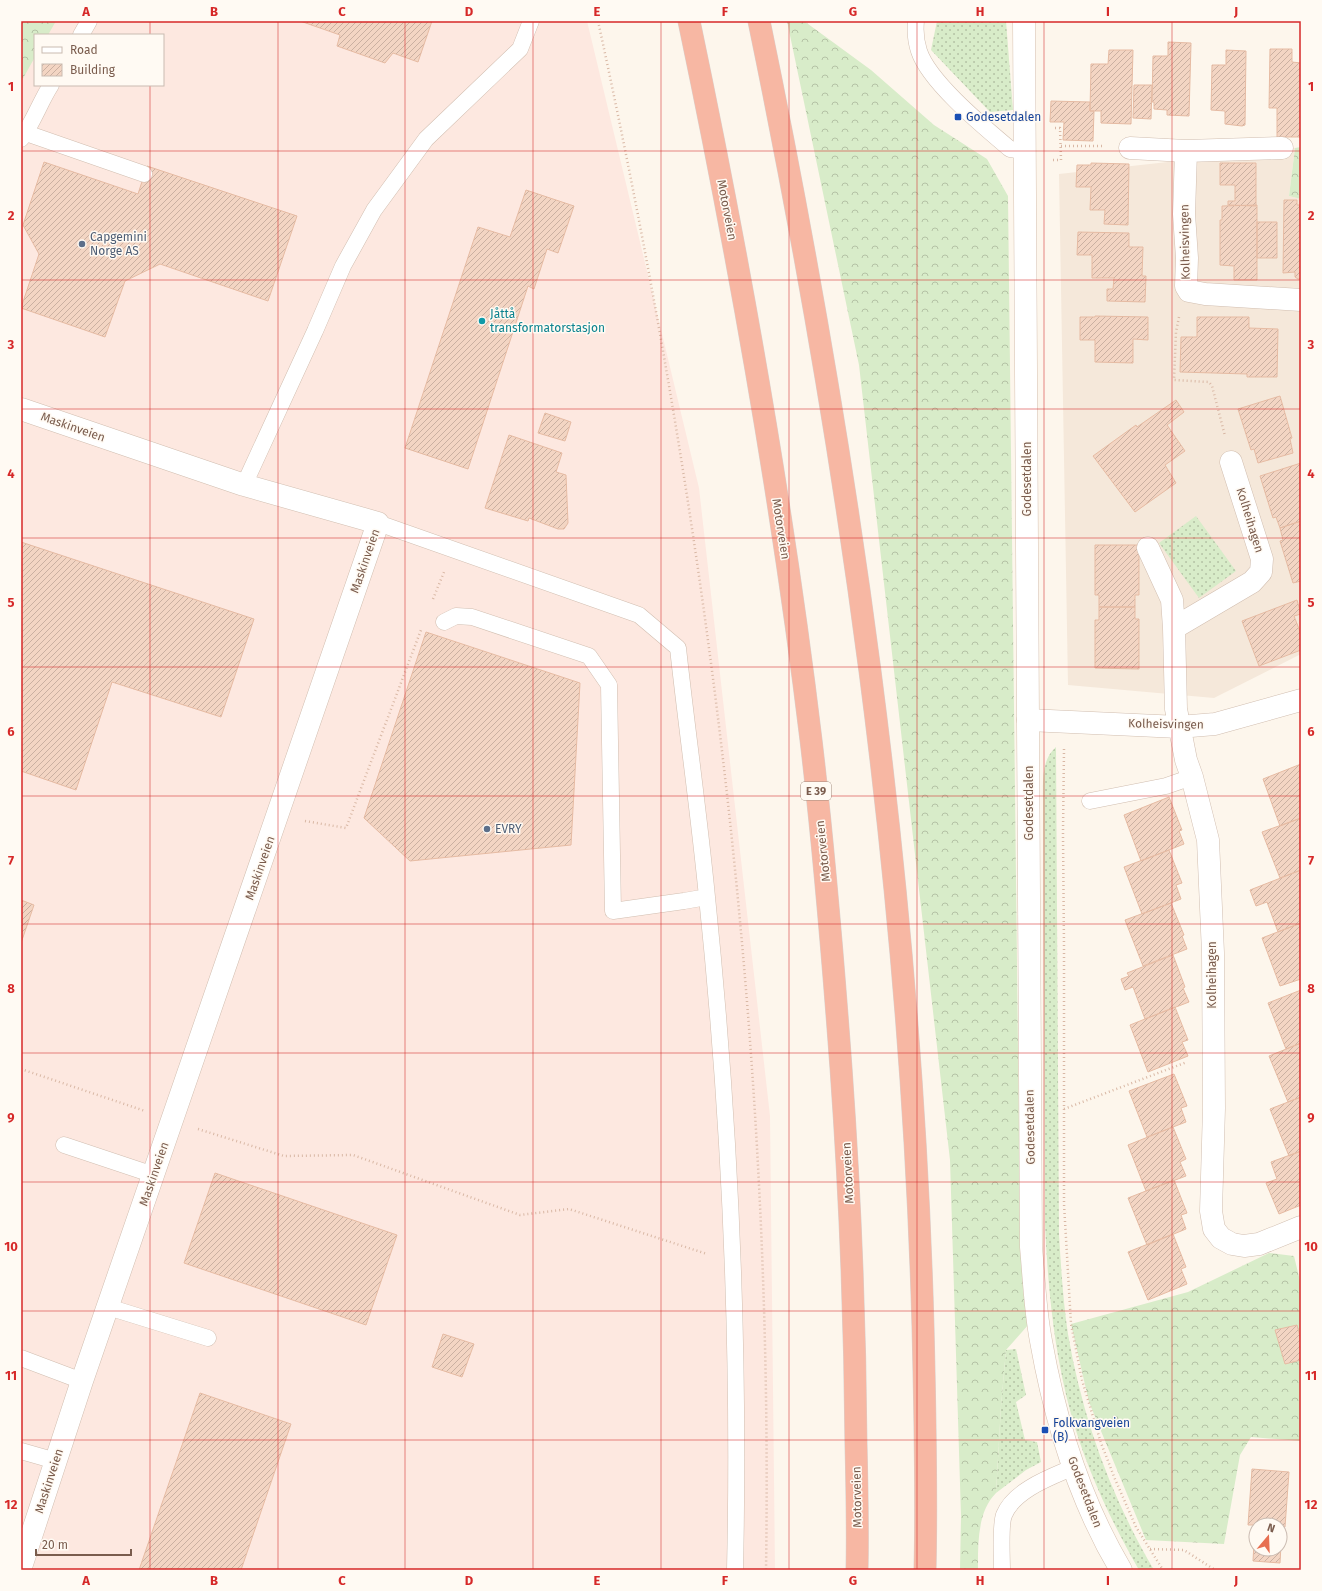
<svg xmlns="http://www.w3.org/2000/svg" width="1322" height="1591" font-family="'Fira Sans',sans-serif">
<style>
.residential{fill:#f5e8da}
.commercial{fill:#fde8e0;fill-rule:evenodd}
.grass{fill:url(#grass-dots)}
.forest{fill:url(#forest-crowns)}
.building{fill:url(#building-hatch);stroke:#e6bba3}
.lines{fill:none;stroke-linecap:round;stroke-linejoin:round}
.service-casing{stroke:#d1beb0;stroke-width:17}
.minor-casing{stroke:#d1beb0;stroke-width:23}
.secondary-casing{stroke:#d6c0b0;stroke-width:23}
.motorway-casing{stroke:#dad1cd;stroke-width:23}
.path{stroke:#d9b8a5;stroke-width:2.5;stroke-dasharray:1 3;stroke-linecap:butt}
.service{stroke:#fff;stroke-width:16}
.minor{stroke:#fff;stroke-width:22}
.secondary{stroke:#fff;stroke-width:22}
.motorway{stroke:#f7b7a3;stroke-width:22}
.grid{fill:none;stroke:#d62828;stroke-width:1;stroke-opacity:0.55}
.transit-dot{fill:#1a4fb4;stroke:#fffaf3;stroke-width:1.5}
.service-dot{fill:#5c6f8a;stroke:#fffaf3;stroke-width:1.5}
.culture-dot{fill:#0f9aa8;stroke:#fffaf3;stroke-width:1.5}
.labels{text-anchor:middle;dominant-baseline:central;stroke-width:3;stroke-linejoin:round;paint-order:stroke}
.shield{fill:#fffaf3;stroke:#a28b7f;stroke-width:1}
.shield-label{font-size:11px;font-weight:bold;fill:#7a5c4d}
.transit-label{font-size:12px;fill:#164399;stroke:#fffaf3;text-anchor:start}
.street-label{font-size:12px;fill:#7a5c4d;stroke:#fffaf3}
.service-label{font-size:12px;fill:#4e5e75;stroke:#fffaf3;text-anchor:start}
.culture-label{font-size:12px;fill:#0d838f;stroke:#fffaf3;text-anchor:start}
.neatline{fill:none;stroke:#d62828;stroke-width:1.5}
.grid-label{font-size:13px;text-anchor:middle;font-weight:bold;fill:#d62828}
</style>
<defs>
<pattern id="grass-dots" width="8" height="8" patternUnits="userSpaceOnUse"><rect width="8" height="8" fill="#d8ecc9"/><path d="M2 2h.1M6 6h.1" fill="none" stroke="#b4c2a5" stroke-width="1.8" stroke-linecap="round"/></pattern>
<pattern id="forest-crowns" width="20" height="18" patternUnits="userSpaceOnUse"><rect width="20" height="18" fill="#d8ecc9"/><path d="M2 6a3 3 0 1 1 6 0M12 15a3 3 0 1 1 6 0" fill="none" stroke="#b4c2a5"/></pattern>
<pattern id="building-hatch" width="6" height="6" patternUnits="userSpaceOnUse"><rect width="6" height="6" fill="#f3d5c3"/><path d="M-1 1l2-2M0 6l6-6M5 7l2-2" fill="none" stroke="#cab0a1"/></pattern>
</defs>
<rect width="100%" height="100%" fill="#fdf6ec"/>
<path class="residential" d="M1295,148L1289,196L1301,199V654L1214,698L1068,685L1059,174Z"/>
<path class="commercial" d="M21,21H587L699,488L770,1116L775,1570H21ZM35,35H163V85H35Z"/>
<path class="grass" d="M937,21H1006L1013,110L990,112L931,50Z
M1196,516L1236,571L1199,598L1159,543Z
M1056,747L1059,1234C1061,1267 1063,1301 1068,1334C1082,1417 1111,1497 1154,1570H1139C1111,1521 1086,1468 1071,1414C1054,1352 1048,1289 1045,1225L1043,800C1043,782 1041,760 1056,747Z
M1016,1349L1026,1395L1016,1402L1025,1440L1037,1442L1041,1462L1026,1470L996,1493L1001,1406L1006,1350Z"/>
<path class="forest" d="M21,21H56L48,35H35V57L21,82Z
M787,21H804L871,70L934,125L987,159L1008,196L1019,1133L1024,1298L1029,1324L1006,1350L1001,1406L996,1493C977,1512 978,1545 978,1570H960L961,1516L950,1160L859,365Z
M1301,147V199L1289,196L1295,148Z
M1269,1253L1294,1256L1301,1285V1441L1251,1437L1240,1455L1224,1544L1146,1540L1089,1402L1071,1324L1188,1292Z"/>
<path class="building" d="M300,21H432L418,62L393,53L385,63L337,46L340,35Z
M1168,42L1191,43L1189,116L1167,115V110L1154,109V102H1152L1153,56H1168Z
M1270,49H1292V62L1301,63V137H1277V108H1269Z
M1109,50H1133L1131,124L1101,123V111H1090L1091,64H1108Z
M1226,50L1246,51L1245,125L1242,126L1225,124V111L1211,110L1212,65H1226Z
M1134,85H1152L1151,119L1133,118Z
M1051,101L1090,102V111H1094L1093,141L1063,140L1064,122H1050Z
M44,162L138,194L147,166L297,216L268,301L160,264L125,281L105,337L21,308L39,254L23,225Z
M1091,163L1129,164L1128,225L1104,224L1105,210H1090L1091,187H1076L1077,165H1091Z
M1220,163H1256V206L1228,205V201H1235V185H1220Z
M526,190L574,206L558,253L547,249L534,289L528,286L468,469L405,448L478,227L510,237Z
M1284,200H1297V205H1301V279H1298L1295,277V272L1283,273Z
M1257,205V280H1234V266L1220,265V220H1222V206Z
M1257,222H1277V258H1257Z
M1078,232L1129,233V247H1143L1142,276H1146L1145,302L1107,301V289H1113L1114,278H1092V255H1077Z
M1095,316L1148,317V340L1133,339V363L1095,362V340H1080V317H1095Z
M1197,317H1249V328L1278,329L1277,377H1247V374L1180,372L1181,337H1197Z
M1280,396L1292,438L1290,439L1293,453L1258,463L1254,449L1251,450L1238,409Z
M1176,400L1184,412L1167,425L1185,451L1165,465L1176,483L1135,512L1093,456L1136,425L1137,427Z
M545,413L571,422L565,441L538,433Z
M509,435L562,453L556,472L566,475L568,523L564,529H558L529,518L528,521L485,508Z
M1301,463V521L1280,528L1276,517L1273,518L1260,476Z
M1301,521V581L1293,583L1280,541L1283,540L1280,528Z
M21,542L254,619L221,717L112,682L76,790L21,771Z
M1095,545H1139V595H1135V607H1099V595H1095Z
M1297,600L1301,614L1294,616L1301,634V650L1259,666L1242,621Z
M1099,607H1135V619H1139V669L1095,668V620H1099Z
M426,632L580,683L571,845L410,861L364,818Z
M1301,764V818L1280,826L1263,779Z
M1169,797L1182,830L1179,831L1184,844L1141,861L1124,815Z
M1301,818V870L1280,878L1262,832Z
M1169,850L1182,883L1176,885L1181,899L1142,914L1124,867Z
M1301,870V923L1278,932L1267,902L1256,906L1250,890Z
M21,900L34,905L21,943Z
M1171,903L1184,935L1182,936L1187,949L1143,966L1125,920Z
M1301,923V979L1280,986L1262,938Z
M1173,955L1185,987L1183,988L1189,1002L1145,1019L1133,987L1125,990L1121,979L1129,976L1127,973Z
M1301,990V1043L1286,1049L1268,1003Z
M1175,1007L1188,1040L1182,1042L1188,1056L1148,1072L1130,1025Z
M1301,1043V1097L1288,1102L1269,1056Z
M1174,1074L1187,1106L1181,1108L1186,1122L1147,1137L1129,1091Z
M1301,1097V1151L1289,1156L1270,1109Z
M1173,1127L1186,1159L1180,1162L1186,1176L1146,1191L1128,1145Z
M1301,1151V1205L1279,1214L1266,1183L1277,1179L1271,1162Z
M215,1173L397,1235L366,1325L184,1263Z
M1174,1180L1187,1213L1181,1215L1186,1229L1147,1245L1128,1198Z
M1173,1234L1186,1267L1181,1269L1187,1284L1148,1300L1128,1252Z
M1297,1325L1301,1340V1360L1285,1364L1275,1330Z
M443,1334L474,1344L462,1377L432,1367Z
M200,1393L291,1424L241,1570H139Z
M1252,1469L1289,1472L1285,1527H1280V1525H1248Z
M1254,1543H1256V1549H1280L1281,1545L1280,1563L1253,1561Z"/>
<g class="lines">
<defs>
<path id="service" d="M916,21C915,31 916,42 919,51C929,82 984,127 1010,149L1025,151
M81,35L89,21
M26,133L144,174
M21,139C33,123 40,102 51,85
M244,485L315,331L343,266L374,210L426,139L520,49L531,21
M378,523L639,615L678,648C687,731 699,814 707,897C730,1120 740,1345 735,1570
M444,622L456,616L472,617L589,656L609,685L613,911L684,901L707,897
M1090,801L1166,786L1192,777
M64,1145L154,1175
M108,1307L208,1338
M21,1358L82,1381
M21,1451L56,1461
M1002,1570C1002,1558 1000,1525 1004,1515C1014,1490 1051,1477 1074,1467"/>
<path id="minor" d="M1130,148L1186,151L1282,148
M1186,151L1184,214L1187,258L1186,286L1189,291L1205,294L1301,300
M21,409L244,485L378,523L82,1381L21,1567
M1231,462L1262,559L1261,572L1252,582L1174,628L1176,709L1186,760L1192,777L1208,840L1213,953L1214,1108L1211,1211L1214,1229L1221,1238L1232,1244L1244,1246L1259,1244L1301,1227
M1148,548L1172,600L1174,628
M1028,720L1179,727L1215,724L1301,700"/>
<path id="secondary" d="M1024,21L1031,1247C1034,1279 1035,1310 1041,1341C1055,1420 1080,1501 1121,1570"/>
<path id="motorway" d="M689,21C739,259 782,499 811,740C824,849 833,959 841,1068C850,1194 855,1319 856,1444C857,1486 858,1528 857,1570
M759,21C848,451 911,887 923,1327C925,1408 927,1489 925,1570"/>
</defs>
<use href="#service" class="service-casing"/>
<use href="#minor" class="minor-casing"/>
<use href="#secondary" class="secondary-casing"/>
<use href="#motorway" class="motorway-casing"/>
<path class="path" d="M598,21C709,530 774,1049 766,1570
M1061,146H1103
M1053,160H1061L1060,128H1053
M1179,317L1176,332L1174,380L1209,382L1212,386L1225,436
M433,599L444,572
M1064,749L1063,833L1064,947V1204L1071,1324L1082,1380L1101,1443L1115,1479L1136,1527L1163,1570
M305,821L346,828L421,630
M21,1069L145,1111
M1064,1109L1187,1062
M198,1129L284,1156L353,1155L520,1215L569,1209L707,1254
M1150,1549L1184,1550L1215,1570"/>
<use href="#service" class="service"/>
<use href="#minor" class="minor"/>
<use href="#secondary" class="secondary"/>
<use href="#motorway" class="motorway"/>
</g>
<path class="grid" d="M150,21V35M278,21V1570M405,21V1570M533,21V1570M661,21V1570M789,21V1570M917,21V1570M1044,21V1570M1172,21V1570M150,85V1570M21,151H1301M21,280H1301M21,409H1301M21,538H1301M21,667H1301M21,796H1301M21,924H1301M21,1053H1301M21,1182H1301M21,1311H1301M21,1440H1301"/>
<g class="transit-dot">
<rect x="954" y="113" width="8" height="8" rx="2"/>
<rect x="1041" y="1426" width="8" height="8" rx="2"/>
</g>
<g class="service-dot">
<circle cx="82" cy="244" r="4"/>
<circle cx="487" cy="829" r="4"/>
</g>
<circle class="culture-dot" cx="482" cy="321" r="4"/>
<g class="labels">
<rect class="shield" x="801" y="782" width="30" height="18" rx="3"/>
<g class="shield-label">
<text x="816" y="791">E 39</text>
</g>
<g class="transit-label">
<text x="966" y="117">Godesetdalen</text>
<text x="1053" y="1423">Folkvangveien<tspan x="1053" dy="14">(B)</tspan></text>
</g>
<g class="street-label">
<text transform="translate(727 210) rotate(79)">Motorveien</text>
<text transform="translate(1185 242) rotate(-91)">Kolheisvingen</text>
<text transform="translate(73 427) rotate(19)">Maskinveien</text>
<text transform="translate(1027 479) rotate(-90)">Godesetdalen</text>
<text transform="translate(1250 520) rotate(73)">Kolheihagen</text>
<text transform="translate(781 529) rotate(81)">Motorveien</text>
<text transform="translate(365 561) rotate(-71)">Maskinveien</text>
<text transform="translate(1166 724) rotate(1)">Kolheisvingen</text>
<text transform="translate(1029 803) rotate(-90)">Godesetdalen</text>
<text transform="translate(823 851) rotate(-96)">Motorveien</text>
<text transform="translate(260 868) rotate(-71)">Maskinveien</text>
<text transform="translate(1212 975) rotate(-90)">Kolheihagen</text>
<text transform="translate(1030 1127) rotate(-91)">Godesetdalen</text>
<text transform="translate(848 1173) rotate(-93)">Motorveien</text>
<text transform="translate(154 1174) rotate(-71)">Maskinveien</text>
<text transform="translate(49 1481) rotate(-72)">Maskinveien</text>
<text transform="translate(1085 1492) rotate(69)">Godesetdalen</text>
<text transform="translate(857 1497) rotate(-91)">Motorveien</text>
</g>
<g class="service-label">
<text x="90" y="237">Capgemini<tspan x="90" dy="14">Norge AS</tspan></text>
<text x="495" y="829">EVRY</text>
</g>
<g class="culture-label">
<text x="490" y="314">Jåttå<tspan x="490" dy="14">transformatorstasjon</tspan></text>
</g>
</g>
<rect width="1322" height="1591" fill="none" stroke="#fffaf3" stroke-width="44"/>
<rect x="34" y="34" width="130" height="52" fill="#fffaf3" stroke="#cabbb1"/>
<rect x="42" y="47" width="20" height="6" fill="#ffffff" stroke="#cabbb1"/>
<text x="70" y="54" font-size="12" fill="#7a5c4d">Road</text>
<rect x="42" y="64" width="20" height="12" fill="url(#building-hatch)" stroke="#cabbb1"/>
<text x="70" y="74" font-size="12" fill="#7a5c4d">Building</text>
<g transform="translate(1268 1537) rotate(19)"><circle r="19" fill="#fffaf3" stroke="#cabbb1"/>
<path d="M0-3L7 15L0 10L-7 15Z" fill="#e76f51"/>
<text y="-6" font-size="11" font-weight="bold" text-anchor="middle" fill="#7a5c4d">N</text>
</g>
<path d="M36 1549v6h95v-6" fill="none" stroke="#7a5c4d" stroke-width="2"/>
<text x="42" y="1549" font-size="12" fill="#7a5c4d" stroke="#fffaf3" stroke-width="3" paint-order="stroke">20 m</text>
<rect x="22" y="22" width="1278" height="1547" class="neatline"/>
<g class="grid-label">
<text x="86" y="16">A</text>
<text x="214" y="16">B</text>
<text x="342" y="16">C</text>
<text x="469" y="16">D</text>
<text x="597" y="16">E</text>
<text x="725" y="16">F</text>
<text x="853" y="16">G</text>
<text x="980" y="16">H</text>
<text x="1108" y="16">I</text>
<text x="1236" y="16">J</text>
<text x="11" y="91">1</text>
<text x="1311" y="91">1</text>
<text x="11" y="220">2</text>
<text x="1311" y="220">2</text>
<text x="11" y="349">3</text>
<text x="1311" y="349">3</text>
<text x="11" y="478">4</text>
<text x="1311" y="478">4</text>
<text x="11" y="607">5</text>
<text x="1311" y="607">5</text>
<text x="11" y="736">6</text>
<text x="1311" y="736">6</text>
<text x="11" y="865">7</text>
<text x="1311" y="865">7</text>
<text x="11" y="993">8</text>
<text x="1311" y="993">8</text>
<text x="11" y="1122">9</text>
<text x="1311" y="1122">9</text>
<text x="11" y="1251">10</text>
<text x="1311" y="1251">10</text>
<text x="11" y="1380">11</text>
<text x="1311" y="1380">11</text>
<text x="11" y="1509">12</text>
<text x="1311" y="1509">12</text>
<text x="86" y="1585">A</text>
<text x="214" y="1585">B</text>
<text x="342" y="1585">C</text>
<text x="469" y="1585">D</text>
<text x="597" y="1585">E</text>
<text x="725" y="1585">F</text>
<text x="853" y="1585">G</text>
<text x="980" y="1585">H</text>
<text x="1108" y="1585">I</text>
<text x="1236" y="1585">J</text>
</g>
</svg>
